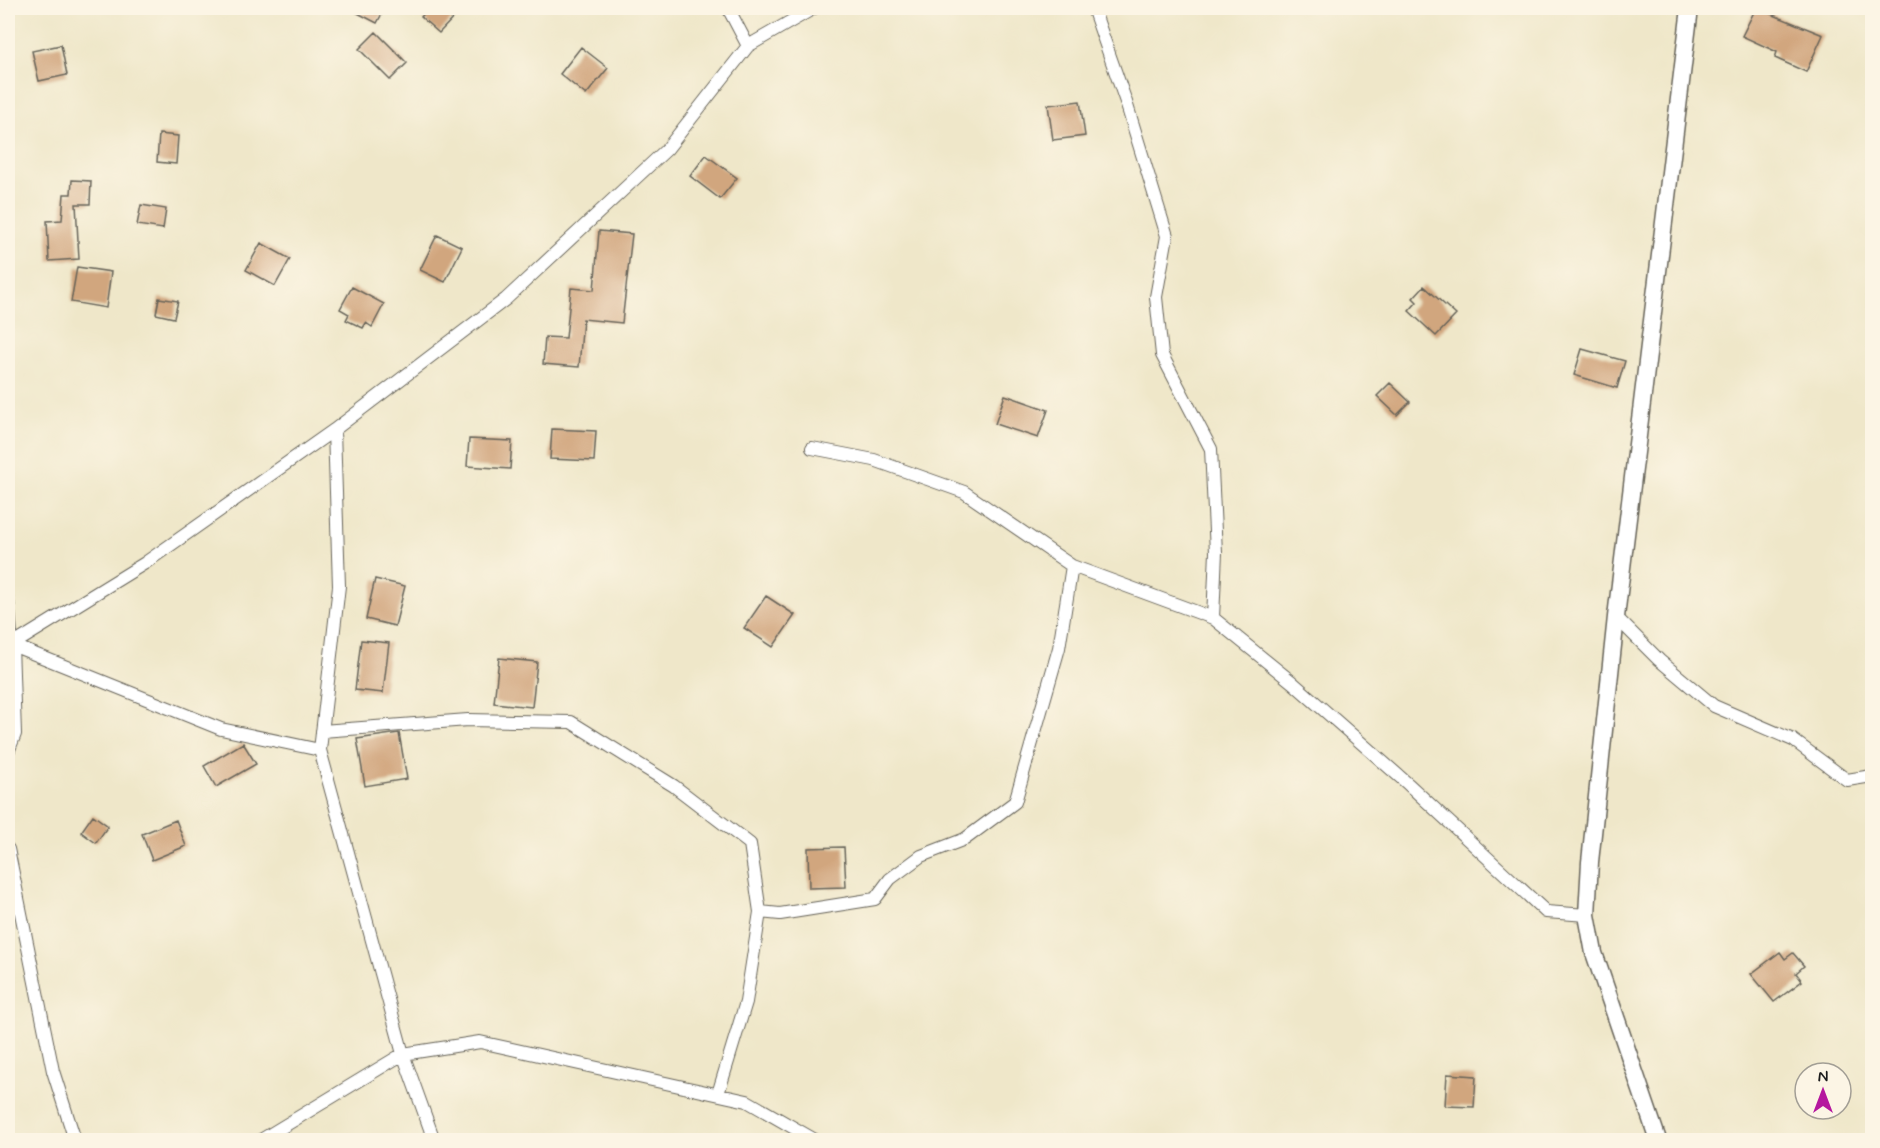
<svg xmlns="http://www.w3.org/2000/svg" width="1880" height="1148" font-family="Mynerve,sans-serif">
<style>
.building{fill:#d1a67e}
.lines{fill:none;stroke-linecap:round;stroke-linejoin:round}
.minor-casing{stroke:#666359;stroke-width:14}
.secondary-casing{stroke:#666359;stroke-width:19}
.minor{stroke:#fff;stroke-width:12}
.secondary{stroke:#fff;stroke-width:16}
</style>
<rect width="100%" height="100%" fill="#fcf5e5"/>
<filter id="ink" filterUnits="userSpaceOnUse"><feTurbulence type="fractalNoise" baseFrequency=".0167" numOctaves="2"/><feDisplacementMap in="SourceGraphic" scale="12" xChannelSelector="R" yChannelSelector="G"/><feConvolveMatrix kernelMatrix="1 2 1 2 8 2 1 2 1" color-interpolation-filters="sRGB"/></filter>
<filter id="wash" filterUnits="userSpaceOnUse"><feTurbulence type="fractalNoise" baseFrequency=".008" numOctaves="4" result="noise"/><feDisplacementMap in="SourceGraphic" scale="24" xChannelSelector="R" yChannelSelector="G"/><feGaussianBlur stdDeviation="1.35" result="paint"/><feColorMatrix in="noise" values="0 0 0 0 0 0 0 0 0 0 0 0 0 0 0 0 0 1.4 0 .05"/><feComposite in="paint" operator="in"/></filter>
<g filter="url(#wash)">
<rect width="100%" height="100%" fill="#efe7c9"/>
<g id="blocks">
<path class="building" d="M348,8H385L377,23Z
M429,8H445L455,16L439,33L421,17Z
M1756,8L1823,35L1806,72L1775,58L1777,52L1742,36Z
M376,32L407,63L390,80L359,49Z
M61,45L67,75L39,81L32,51Z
M581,47L608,68L586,95L560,74Z
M1080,101L1085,136L1053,140L1048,105Z
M159,134L178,136L176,164L157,162Z
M706,155L737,178L720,199L690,176Z
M72,180L91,181L90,204H76L79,259L49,261L47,221L62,220L64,194H71Z
M141,205L166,209L163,229L137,225Z
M599,231L632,234L622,323L583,319L579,367L543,364L545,337L566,338L571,288L594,290Z
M437,235L462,247L445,282L420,270Z
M261,243L290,259L275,286L246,270Z
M77,267L111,272L106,308L71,302Z
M1424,286L1456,315L1436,336L1409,311L1417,302L1413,298Z
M352,287L384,304L372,327L366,323L363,328L346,320L349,314L340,309Z
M159,298L178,301L174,318L156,314Z
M1582,349L1625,361L1617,388L1574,375Z
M1390,383L1410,402L1397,415L1377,396Z
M1005,395L1048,410L1038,438L995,424Z
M552,429L596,431L594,461L550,459Z
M469,439L512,441L510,469L467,466Z
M375,579L405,586L395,626L366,619Z
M766,596L795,615L773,647L744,628Z
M361,640L389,643L383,693L355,690Z
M499,658L537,662L532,707L494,703Z
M399,733L407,779L365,786L357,739Z
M243,743L256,764L216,787L204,766Z
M93,815L108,826L96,843L81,832Z
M176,820L186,846L152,860L142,834Z
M844,847L846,887L809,888L808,848Z
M1780,952L1785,959L1793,953L1804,966L1796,973L1802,981L1774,1002L1751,974Z
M1447,1074L1476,1076L1474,1107L1445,1106Z"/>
</g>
</g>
<g filter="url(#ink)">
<use href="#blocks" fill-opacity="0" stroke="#666359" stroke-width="1.5"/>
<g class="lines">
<defs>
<path id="minor" d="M728,8L748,46
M1093,8L1126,102L1167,236L1156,297L1162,355L1211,449L1216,552L1213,618
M334,430L339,586L320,750L403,1054L434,1140
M812,448L874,460L964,492L1072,566
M8,601L12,645L15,734L8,752
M1616,617L1659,660L1714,706L1793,740L1847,780L1872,776
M12,645L145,563L334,430L506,299L667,149L748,46L814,8
M12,645L221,729L320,750
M322,731L468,720L571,722L674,786L750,844L760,912L746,1002L718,1094
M8,849L53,1071L75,1140
M760,912L780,914L875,899L890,879L921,856L965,839L1015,802L1059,648L1072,566L1213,618L1292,682L1408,784L1546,912L1587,915
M261,1140L403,1054L480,1042L747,1101L815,1140"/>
<path id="secondary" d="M1658,1140L1594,953L1587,915L1590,862L1616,617L1690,8"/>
</defs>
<use href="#minor" class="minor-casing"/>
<use href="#secondary" class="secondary-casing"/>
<use href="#minor" class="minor"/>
<use href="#secondary" class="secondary"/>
</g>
</g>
<rect width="1880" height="1148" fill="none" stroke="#fcf5e5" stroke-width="30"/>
<g transform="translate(1823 1091)"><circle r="28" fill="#fcf5e5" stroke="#a29e95" stroke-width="1.5"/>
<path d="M0-4.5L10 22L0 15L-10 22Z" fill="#b5179e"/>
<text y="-9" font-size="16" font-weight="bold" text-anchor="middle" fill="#1c1c1c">N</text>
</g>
</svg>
